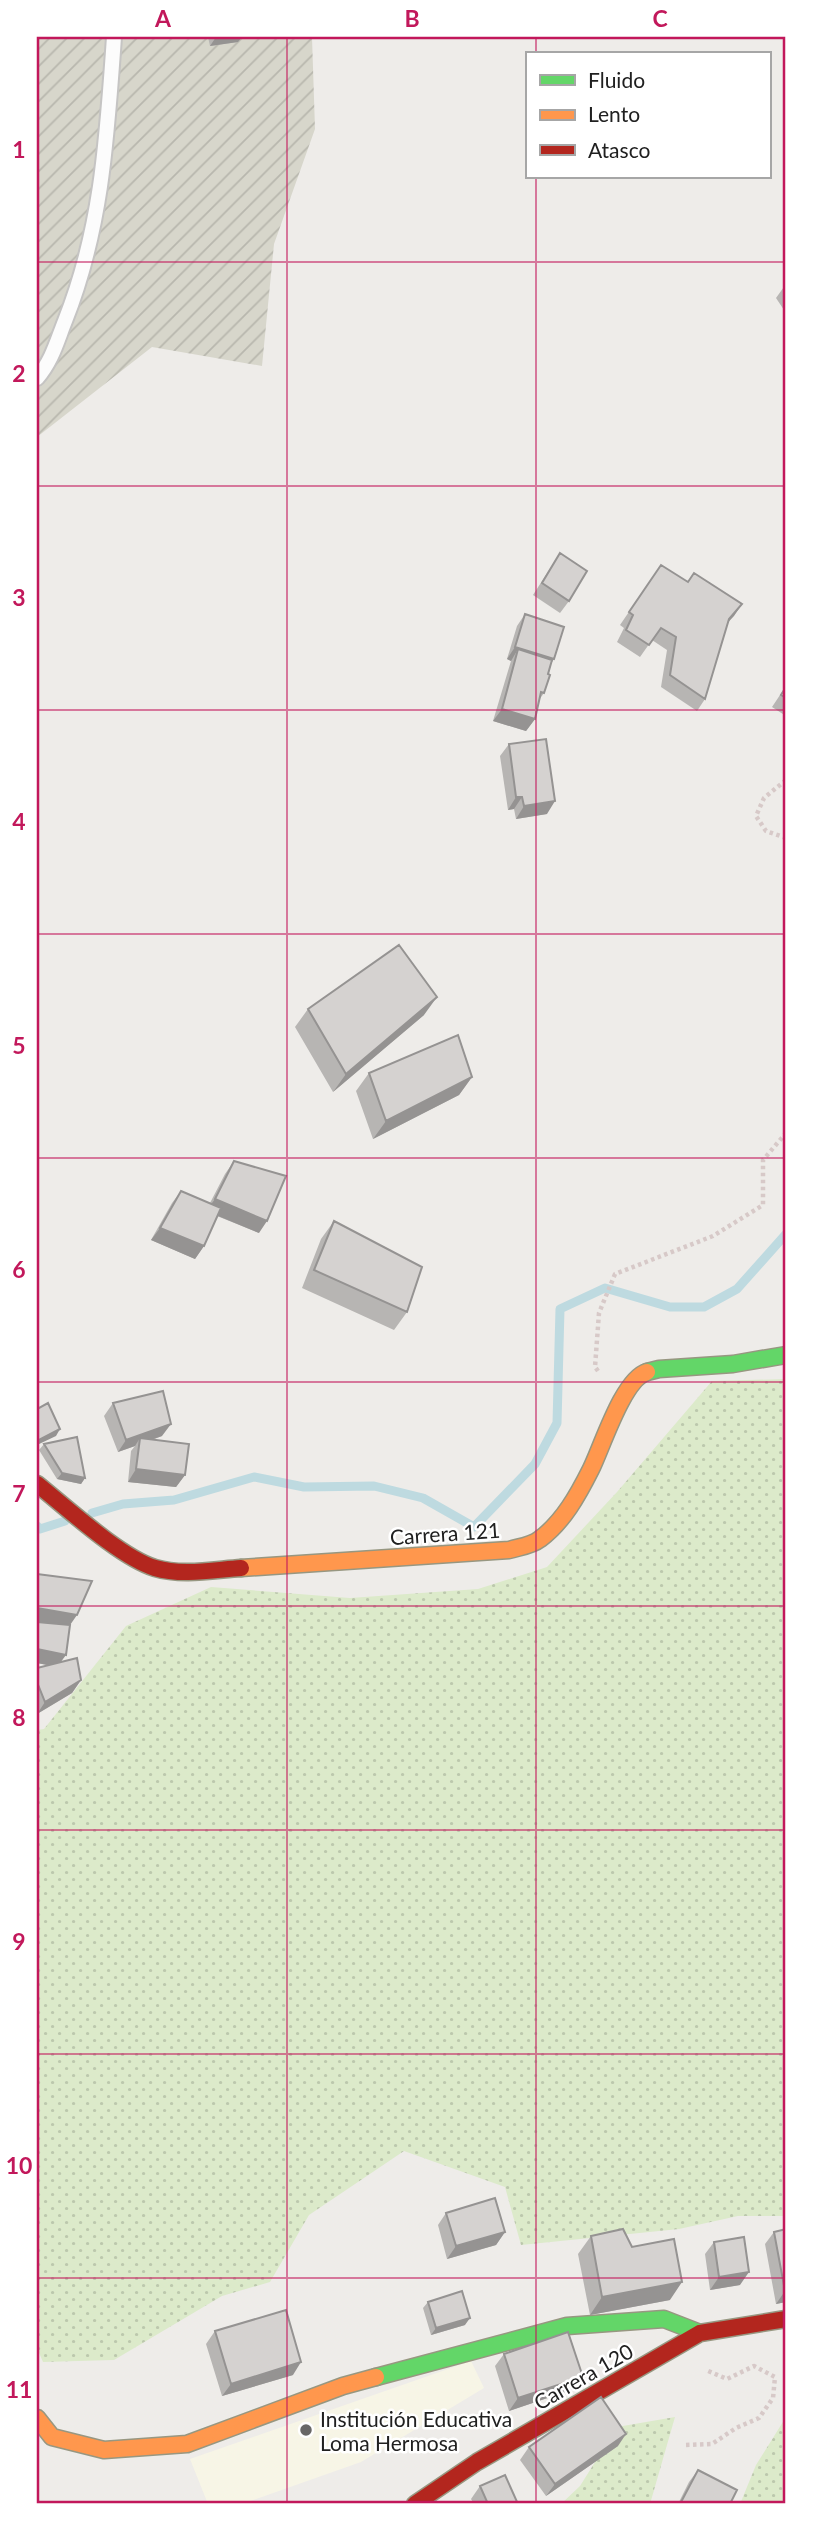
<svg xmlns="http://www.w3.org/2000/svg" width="823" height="2541" font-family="Lato,sans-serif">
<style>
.education{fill:#f7f5e6}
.construction{fill:url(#construction-furrows)}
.grass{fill:url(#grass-dots)}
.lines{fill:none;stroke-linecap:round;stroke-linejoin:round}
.stream{stroke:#bedae0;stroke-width:9}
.lane-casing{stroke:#c5c4c3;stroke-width:18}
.fast-casing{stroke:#979781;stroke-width:19}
.slow-casing{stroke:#979781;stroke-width:19}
.jam-casing{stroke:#979781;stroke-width:19}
.path{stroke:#d7c9c8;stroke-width:4.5;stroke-dasharray:3.5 3.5;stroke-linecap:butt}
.lane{stroke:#fcfcfc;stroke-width:14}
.fast{stroke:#63d668;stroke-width:16}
.slow{stroke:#ff974d;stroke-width:16}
.jam{stroke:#b3261e;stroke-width:16}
.wall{fill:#b7b5b3}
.shaded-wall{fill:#959392}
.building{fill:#d5d2d0;stroke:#959392;stroke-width:2}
.grid{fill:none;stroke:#c2185b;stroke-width:2;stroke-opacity:0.55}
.poi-dot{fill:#686766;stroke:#fff;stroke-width:2.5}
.labels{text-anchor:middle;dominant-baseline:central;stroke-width:5;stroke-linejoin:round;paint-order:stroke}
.street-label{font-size:21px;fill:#202020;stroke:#fff}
.poi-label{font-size:21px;fill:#202020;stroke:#fff;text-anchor:start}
.neatline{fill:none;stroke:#c2185b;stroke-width:2.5}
.grid-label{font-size:23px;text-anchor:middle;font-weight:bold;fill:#c2185b}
</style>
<defs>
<pattern id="construction-furrows" width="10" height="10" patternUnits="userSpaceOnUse" patternTransform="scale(1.75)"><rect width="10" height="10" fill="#d7d6cb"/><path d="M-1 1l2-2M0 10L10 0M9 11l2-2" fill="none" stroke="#b8b7ae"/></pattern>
<pattern id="grass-dots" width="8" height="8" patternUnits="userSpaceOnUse" patternTransform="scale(1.75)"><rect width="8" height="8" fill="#dceaca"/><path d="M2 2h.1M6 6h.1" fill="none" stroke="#bcc8ad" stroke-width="1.8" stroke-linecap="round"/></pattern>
</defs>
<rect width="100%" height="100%" fill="#eeece9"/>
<path class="education" d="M471,2361L484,2388L361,2462L242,2504H208L190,2459Z"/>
<path class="construction" d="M37,37H312L315,129L274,244L262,366L152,347L37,437Z"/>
<path class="grass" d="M786,1379V2216H738L679,2229L521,2245L505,2187L404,2151L309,2215L270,2282L222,2296L114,2360L43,2362L37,2348V1730L44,1729L126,1626L211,1587L350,1598L478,1589L547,1567L617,1492L712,1381Z
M675,2417L650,2504H561L580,2486L617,2427Z
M786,2417V2504H740L756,2465Z"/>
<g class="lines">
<path class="stream" d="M92,1513L123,1504L174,1500L254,1477L304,1487L374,1486L423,1498L474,1527L535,1464L557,1423L560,1309L605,1288L670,1307H704L737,1289L786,1234
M37,1526L40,1529L65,1521"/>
<defs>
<path id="lane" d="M37,378C52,361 57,341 65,321C102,228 107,136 114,37"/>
<path id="fast" d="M647,1372L659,1369L733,1364L786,1355
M376,2377L567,2326L664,2319L700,2333"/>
<path id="slow" d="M241,1568L509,1550C519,1547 531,1546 540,1539C563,1522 578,1495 591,1469C602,1447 623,1379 647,1372
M37,2418L52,2437L104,2450L187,2444L343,2386L376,2377"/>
<path id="jam" d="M37,1484C67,1508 120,1557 155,1568C182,1576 213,1570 241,1568
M415,2504L477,2462L700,2333L786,2319"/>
</defs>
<use href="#lane" class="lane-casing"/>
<use href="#fast" class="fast-casing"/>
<use href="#slow" class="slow-casing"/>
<use href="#jam" class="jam-casing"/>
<path class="path" d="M786,780L764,798L756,816L766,831L786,838
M598,1371L595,1367L599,1313L615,1274L713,1236L763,1205V1160L786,1133
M686,2445L712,2444L736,2428L759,2418L773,2398L775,2377L754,2366L727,2379L706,2370"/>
<use href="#lane" class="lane"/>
<use href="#fast" class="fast"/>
<use href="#slow" class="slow"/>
<use href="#jam" class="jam"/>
</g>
<path class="wall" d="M208,37H242L238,42L210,46Z
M786,284V313L776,298Z
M560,553L569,601L560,613L533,595Z
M661,565L688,582L742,604L727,623L705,699L697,711L661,687L667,650L652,640L640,657L617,642L624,628L620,625Z
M525,614L551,664L544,693L539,700L535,719L526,731L493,721L511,661L507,659L517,626Z
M786,686V716L772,707Z
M509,744L547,814L516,819L514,809L508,810L500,756Z
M308,1009L424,1015L333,1092L295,1027Z
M369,1073L472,1077L459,1095L373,1139L356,1091Z
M234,1161L259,1233L217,1216L204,1246L195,1259L151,1240L172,1203L181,1191L210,1203L225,1174Z
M334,1221L407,1312L394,1330L302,1288L321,1239Z
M113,1403L162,1436L152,1440L185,1475L176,1487L128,1482L131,1451L135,1446L118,1452L104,1416Z
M44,1444L85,1478L81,1484L57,1479L39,1450Z
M37,1574L70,1626L61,1662L81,1680L72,1693L37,1714V1668L48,1665L37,1663Z
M446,2213L505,2232L496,2245L447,2259L438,2225Z
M786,2229V2302L776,2304L765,2244L774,2232Z
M591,2236L632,2247L670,2300L590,2315L578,2254Z
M714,2242L740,2285L710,2290L705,2254Z
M428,2302L465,2325L431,2335L423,2308Z
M215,2331L293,2375L222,2396L206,2344Z
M504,2354L574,2389L509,2411L495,2366Z
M618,2446L546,2496L520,2460L529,2447Z
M698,2470L730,2504H678L689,2482Z
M480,2486L518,2504H474L471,2499Z"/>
<path class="shaded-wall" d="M216,37H242L238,42L210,46Z
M742,604L734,616L720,631L729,619Z
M515,647L554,659L546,671L518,649L511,661L507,659Z
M502,709L535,719L526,731L493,721Z
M516,797H522L514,809L508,810Z
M555,801L547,814L516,819L524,806Z
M437,997L424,1015L333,1092L346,1074Z
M472,1077L459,1095L373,1139L386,1121Z
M215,1199L267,1221L259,1233L206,1211Z
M160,1228L204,1246L195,1259L151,1240Z
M171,1424L162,1436L139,1444L140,1438L135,1446L118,1452L126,1440Z
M60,1429L56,1436L37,1445V1441Z
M136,1469L185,1475L176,1487L128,1482Z
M62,1473L85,1478L81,1484L57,1479Z
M37,1608L77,1615L68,1628L37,1622Z
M37,1649L66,1655L57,1667L37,1663Z
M81,1680L72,1693L37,1714L45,1702Z
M505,2232L496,2245L447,2259L456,2246Z
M749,2272L740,2285L710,2290L719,2277Z
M682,2282L670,2300L590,2315L602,2297Z
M785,2291H786V2302L776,2304Z
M470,2318L465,2325L431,2335L436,2328Z
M301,2362L293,2375L222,2396L231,2384Z
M583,2377L574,2389L509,2411L518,2398Z
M626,2434L618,2446L546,2496L555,2484Z"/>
<path class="building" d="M560,553L587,571L569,601L542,583Z
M661,565L688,582L694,573L742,604L729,619L705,699L670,675L676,637L661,628L649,645L626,630L633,615L629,612Z
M525,614L564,627L554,659L515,647Z
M518,649L552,660L548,674L550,675L544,693L541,692L535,719L502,709Z
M786,687V698L781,695Z
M546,739L555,801L524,806L522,797H516L509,744Z
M399,945L437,997L346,1074L308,1009Z
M458,1035L472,1077L386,1121L369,1073Z
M234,1161L286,1176L267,1221L215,1199Z
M181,1191L221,1208L204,1246L160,1228Z
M334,1221L422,1267L407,1312L314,1270Z
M163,1391L171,1424L126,1440L113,1403Z
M48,1403L60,1429L37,1441V1409Z
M77,1437L85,1478L62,1473L44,1444Z
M140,1438L189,1444L185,1475L136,1469Z
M37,1574L92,1581L77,1615L37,1608Z
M37,1622L70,1625L66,1655L37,1649Z
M77,1658L81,1680L45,1702L37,1682V1668Z
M495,2198L505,2232L456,2246L446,2213Z
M623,2229L632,2247L674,2239L682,2282L602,2297L591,2236Z
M786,2229V2291H785L774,2232Z
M744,2237L749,2272L719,2277L714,2242Z
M462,2291L470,2318L436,2328L428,2302Z
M286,2310L301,2362L231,2384L215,2331Z
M568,2332L583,2377L518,2398L504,2354Z
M601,2397L626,2434L555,2484L529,2447Z
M698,2470L737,2490L730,2504H680Z
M505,2475L518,2504H488L480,2486Z"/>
<path class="grid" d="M287,37V2504M536,37V54M536,177V2504M37,262H786M37,486H786M37,710H786M37,934H786M37,1158H786M37,1382H786M37,1606H786M37,1830H786M37,2054H786M37,2278H786"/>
<circle class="poi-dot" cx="306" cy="2430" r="7"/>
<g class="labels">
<g class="street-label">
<text transform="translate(445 1533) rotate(-4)">Carrera 121</text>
<text transform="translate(583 2376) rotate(-30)">Carrera 120</text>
</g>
<g class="poi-label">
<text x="320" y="2418">Institución Educativa<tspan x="320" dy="24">Loma Hermosa</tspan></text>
</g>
</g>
<rect width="823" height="2541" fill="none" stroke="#ffffff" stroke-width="77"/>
<rect x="526" y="52" width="245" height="126" fill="#ffffff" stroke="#a6a6a6" stroke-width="2"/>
<rect x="540" y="75" width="35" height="10" fill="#63d668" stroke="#a6a6a6" stroke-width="2"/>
<text x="588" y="88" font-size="21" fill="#202020">Fluido</text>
<rect x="540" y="110" width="35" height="10" fill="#ff974d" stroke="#a6a6a6" stroke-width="2"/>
<text x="588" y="122" font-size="21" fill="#202020">Lento</text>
<rect x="540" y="145" width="35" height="10" fill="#b3261e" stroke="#a6a6a6" stroke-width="2"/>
<text x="588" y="158" font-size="21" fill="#202020">Atasco</text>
<rect x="38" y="38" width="746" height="2464" class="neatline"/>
<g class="grid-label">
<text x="163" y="27">A</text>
<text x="412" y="27">B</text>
<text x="660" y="27">C</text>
<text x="19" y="158">1</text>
<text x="19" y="382">2</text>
<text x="19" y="606">3</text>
<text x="19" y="830">4</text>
<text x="19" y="1054">5</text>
<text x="19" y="1278">6</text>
<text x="19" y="1502">7</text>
<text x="19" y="1726">8</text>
<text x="19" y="1950">9</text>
<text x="19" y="2174">10</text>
<text x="19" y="2398">11</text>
</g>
</svg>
